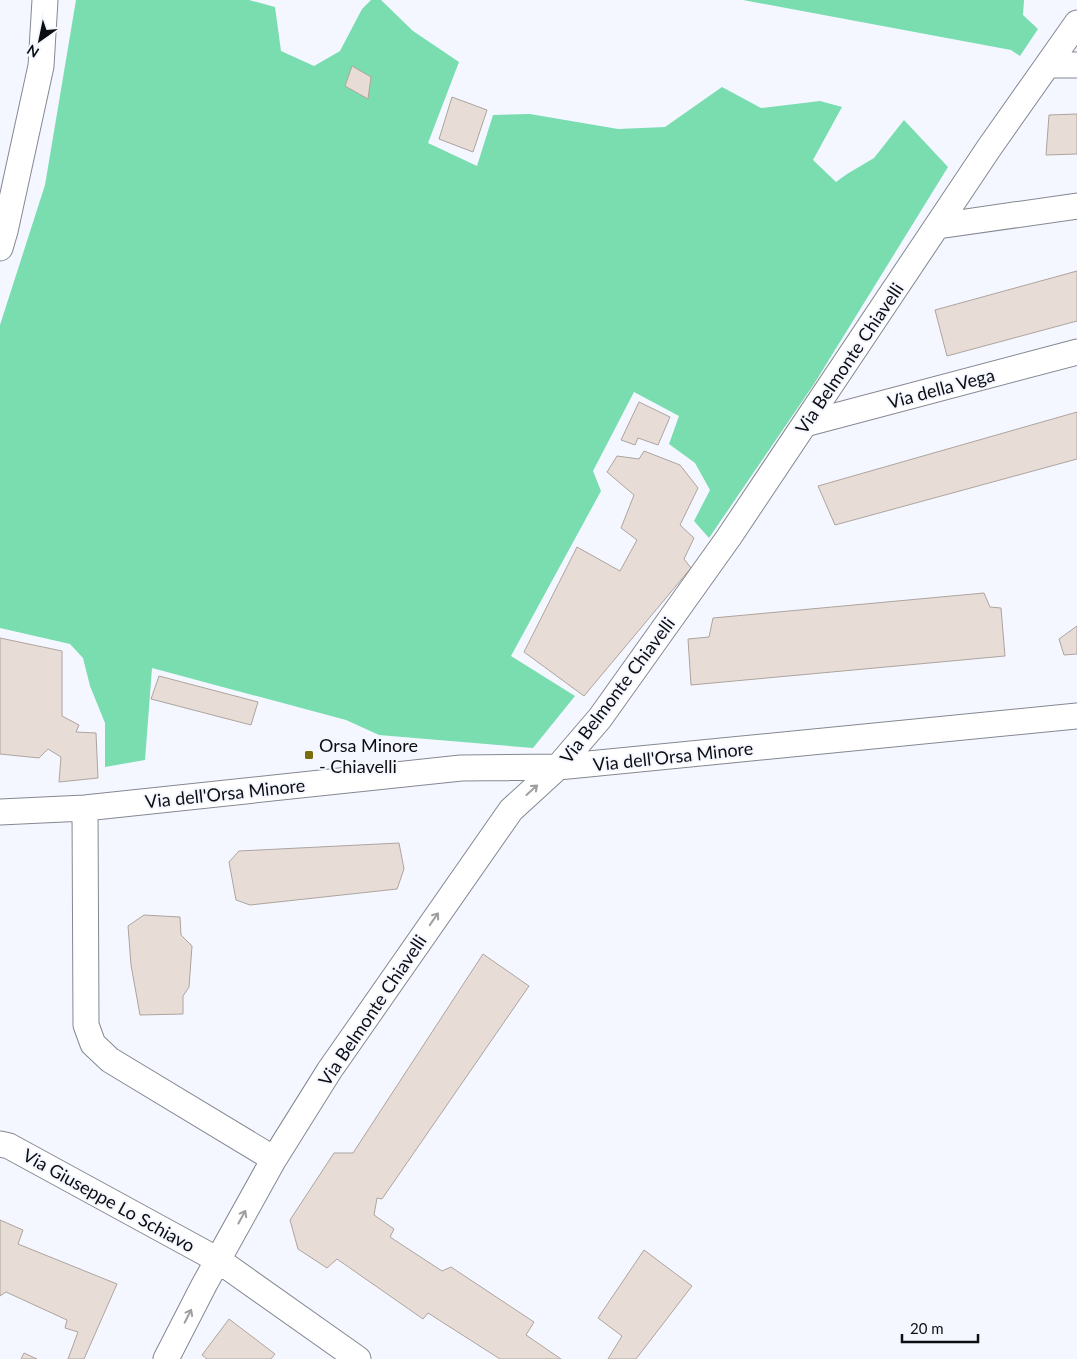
<svg xmlns="http://www.w3.org/2000/svg" width="1077" height="1359" font-family="Lato,sans-serif">
<style>
.green{fill:#79ddb0}
.building{fill:#e7ddd6;stroke:#aea49e}
.lines{fill:none;stroke-linecap:round;stroke-linejoin:round}
.street-casing{stroke:#858891;stroke-width:27}
.street{stroke:#fff;stroke-width:25}
.oneway{stroke:#9e9fa0}
.poi-dot{fill:#7a6e0c;stroke:#f4f7ff;stroke-width:2}
.labels{text-anchor:middle;dominant-baseline:central;stroke-width:4;stroke-linejoin:round;paint-order:stroke}
.street-label{font-size:18px;fill:#0d0e11;stroke:#f4f7ff}
.poi-label{font-size:18px;fill:#0d0e11;stroke:#f4f7ff;text-anchor:start}
</style>
<rect width="100%" height="100%" fill="#f4f7ff"/>
<path class="green" d="M76,0H249L275,7L281,51L314,66L340,51L362,9L371,0H381L413,31L459,62L428,143L477,166L493,115L530,114L618,129L665,127L722,87L761,108L820,101L842,107L813,160L836,182L847,174L874,158L904,120L948,167L814,384L709,538L694,521L710,490L695,463L669,444L679,416L634,392L593,471L601,491L511,656L575,696L533,748L379,735L346,720L152,668L145,760L105,767V723L90,686L83,658L70,644L0,628V325L45,185Z
M743,0H1024L1023,15L1038,29L1020,56L1011,50Z"/>
<path class="building" d="M352,66L371,77L368,99L345,86Z
M452,97L487,110L473,152L439,139Z
M1077,114V154L1046,155L1049,115Z
M1077,271V321L947,356L935,310Z
M639,402L670,417L658,445L638,438L635,445L621,440Z
M1077,412V459L835,525L818,486Z
M644,451L680,465L698,488L680,525L694,538L684,559L691,568L584,696L524,652L577,547L620,571L637,540L621,528L634,495L607,472L617,456L639,459Z
M984,593L990,607L1001,608L1005,656L691,685L688,639L709,637L713,618Z
M1077,626V654L1064,655L1059,639Z
M0,638L62,651V716L79,725L76,732L96,733L98,778L59,782L61,757L48,749L39,758L0,754Z
M159,676L258,702L251,725L151,699Z
M399,843L404,869L397,889L250,905L236,900L229,862L239,851Z
M144,915L180,917L181,935L192,946L189,987L183,996V1014L140,1015L131,965L128,926Z
M483,954L529,986L382,1199L377,1198L374,1215L394,1229L390,1237L442,1271L451,1267L534,1322L526,1335L561,1359H500L428,1313L423,1319L337,1259L327,1268L298,1249L290,1220L334,1153H353Z
M0,1220L23,1230L18,1244L117,1284L84,1359H68L78,1332L65,1328L67,1320L6,1292L0,1296Z
M644,1250L692,1286L636,1359H608L622,1336L598,1318Z
M229,1319L275,1354L271,1359H207L202,1355Z
M24,1353L37,1359H21Z"/>
<g class="lines">
<defs>
<path id="street" d="M1048,65H1077
M938,226L1077,206
M0,248L5,231L41,66L45,0
M805,424L1077,352
M85,808L86,1025L93,1044L110,1060L274,1159
M0,812L85,808L461,768L558,767L1077,716
M0,1144L9,1146L218,1260L358,1359
M166,1359L204,1285L274,1159L329,1071L511,810L558,767L600,718L729,537L989,148L1077,23"/>
</defs>
<use href="#street" class="street-casing"/>
<use href="#street" class="street"/>
</g>
<defs><path id="oneway-shaft" d="M-6 0H5M1.5-3L5.5 0L1.5 3" fill="none" stroke-width="1.6" stroke-linecap="round" stroke-linejoin="round" transform="scale(1.25)"/></defs>
<g class="oneway">
<use href="#oneway-shaft" transform="translate(532 790) rotate(-42)"/>
<use href="#oneway-shaft" transform="translate(434 919) rotate(-55)"/>
<use href="#oneway-shaft" transform="translate(242 1217) rotate(-61)"/>
<use href="#oneway-shaft" transform="translate(188 1316) rotate(-63)"/>
</g>
<rect class="poi-dot" x="304" y="750" width="10" height="10" rx="2.5"/>
<g class="labels">
<g class="street-label">
<text transform="translate(849 358) rotate(-56)">Via Belmonte Chiavelli</text>
<text transform="translate(941 388) rotate(-15)">Via della Vega</text>
<text transform="translate(617 690) rotate(-53)">Via Belmonte Chiavelli</text>
<text transform="translate(673 756) rotate(-6)">Via dell'Orsa Minore</text>
<text transform="translate(225 793) rotate(-6)">Via dell'Orsa Minore</text>
<text transform="translate(372 1010) rotate(-56)">Via Belmonte Chiavelli</text>
<text transform="translate(109 1200) rotate(29)">Via Giuseppe Lo Schiavo</text>
</g>
<g class="poi-label">
<text x="319" y="745">Orsa Minore<tspan x="319" dy="21">- Chiavelli</tspan></text>
</g>
</g>
<g transform="translate(40 40) rotate(213)" stroke="#f4f7ff" stroke-width="4" paint-order="stroke">
<path d="M0-4L9 19L0 12L-9 19Z" fill="#0d0e11"/>
<text y="-8" font-size="14" font-weight="bold" text-anchor="middle" fill="#0d0e11">N</text>
</g>
<path d="M902 1334v8h76v-8" fill="none" stroke="#0d0e11" stroke-width="2.5"/>
<text x="910" y="1334" font-size="15" fill="#0d0e11" stroke="#f4f7ff" stroke-width="4" paint-order="stroke">20 m</text>
</svg>
